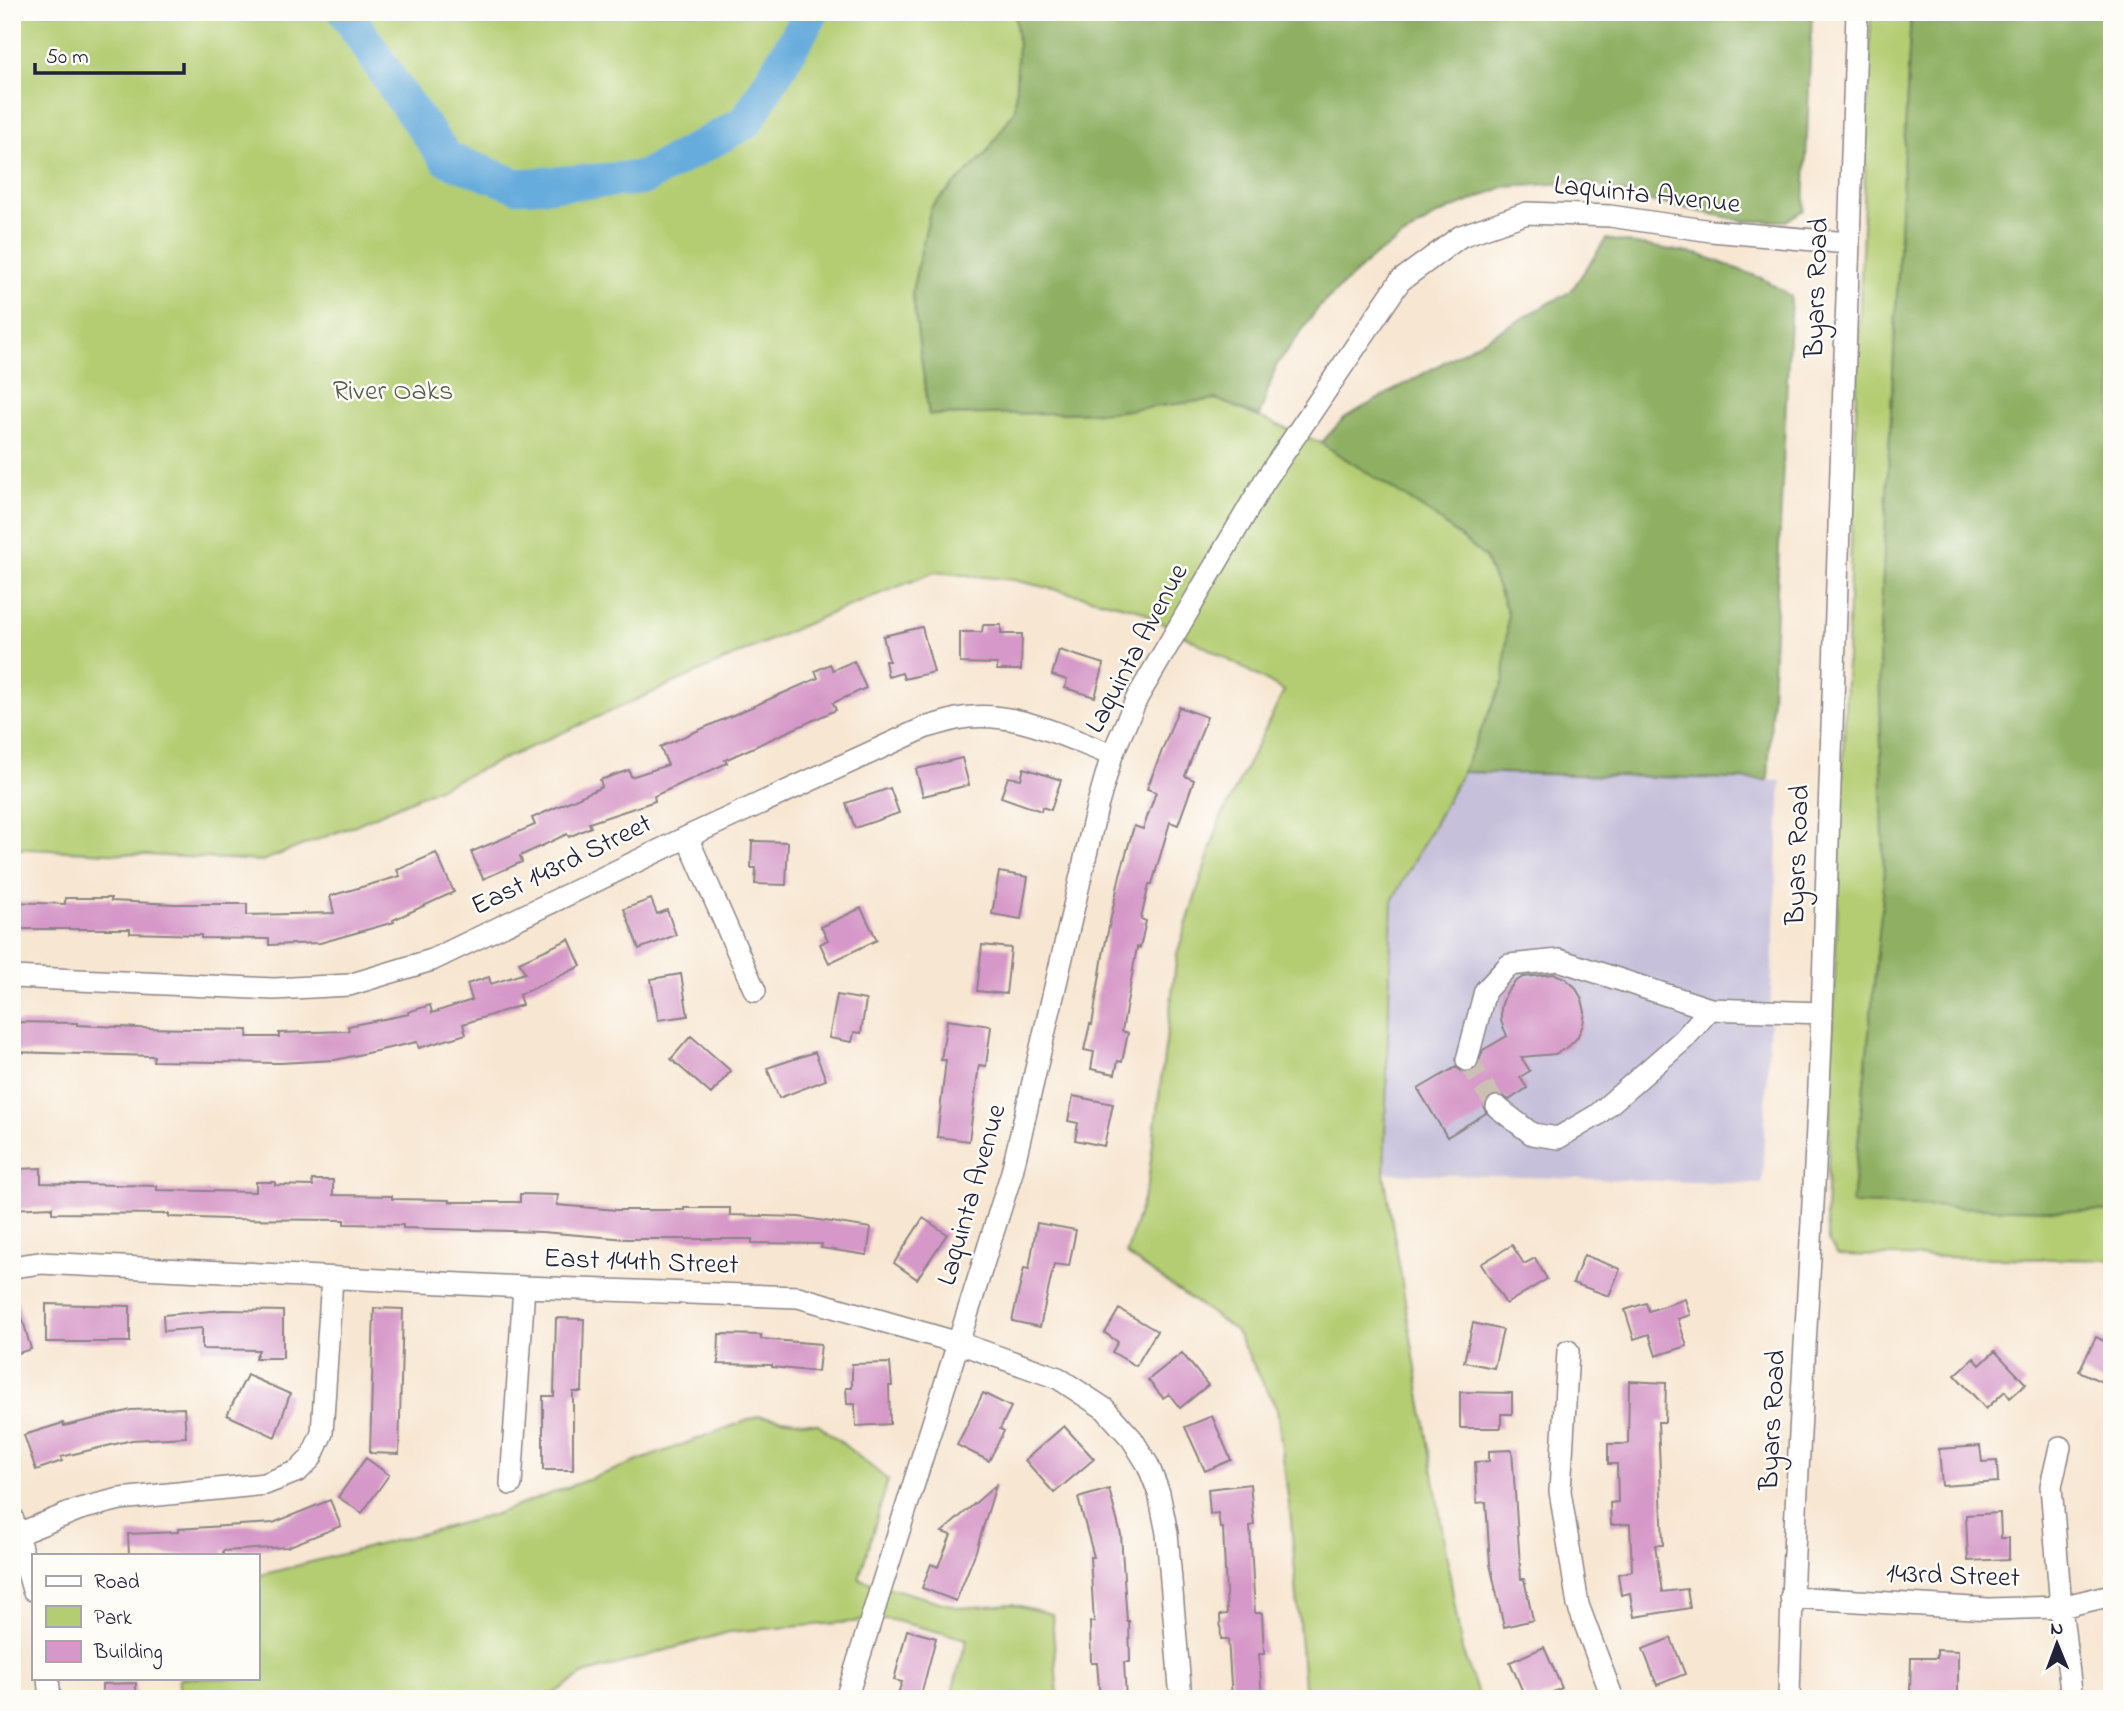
<svg xmlns="http://www.w3.org/2000/svg" width="2124" height="1711" font-family="'Indie Flower',sans-serif">
<style>
.industrial{fill:#c6c0da}
.green{fill:#b4cd72;stroke:#6b7856;stroke-width:2}
.forest{fill:#8fb064;stroke:#586950;stroke-width:2}
.lines{fill:none;stroke-linecap:round;stroke-linejoin:round}
.river{stroke:#66acdc;stroke-width:35}
.building{fill:#d698c8}
.minor-tunnel{stroke:#ccbfb3;stroke-width:21;stroke-dasharray:21 10;stroke-linecap:butt}
.minor-casing{stroke:#8c8486;stroke-width:24}
.minor{stroke:#fff;stroke-width:21}
.labels{text-anchor:middle;dominant-baseline:central;stroke-width:5;stroke-linejoin:round;paint-order:stroke}
.street-label{font-size:28px;fill:#22223b;stroke:#fdfcf7}
.park-label{font-size:28px;fill:#555e4e;stroke:#fdfcf7}
</style>
<rect width="100%" height="100%" fill="#fdfcf7"/>
<filter id="ink" filterUnits="userSpaceOnUse"><feTurbulence type="fractalNoise" baseFrequency=".0143" numOctaves="2"/><feDisplacementMap in="SourceGraphic" scale="14" xChannelSelector="R" yChannelSelector="G"/><feConvolveMatrix kernelMatrix="1 2 1 2 8 2 1 2 1" color-interpolation-filters="sRGB"/></filter>
<filter id="wash" filterUnits="userSpaceOnUse"><feTurbulence type="fractalNoise" baseFrequency=".00686" numOctaves="4" result="noise"/><feDisplacementMap in="SourceGraphic" scale="28" xChannelSelector="R" yChannelSelector="G"/><feGaussianBlur stdDeviation="1.57" result="paint"/><feColorMatrix in="noise" values="0 0 0 0 0 0 0 0 0 0 0 0 0 0 0 0 0 1.4 0 .05"/><feComposite in="paint" operator="in"/></filter>
<g filter="url(#wash)">
<rect width="100%" height="100%" fill="#f7e6d1"/>
<path class="industrial" d="M1462,772L1781,781L1762,1184L1384,1173L1392,901Z"/>
<path class="green" d="M12,12H1015L1018,45L1015,110L985,155L931,207L912,291L929,415L1112,412L1216,399L1321,443L1433,515L1485,557L1508,613L1504,681L1468,762L1392,901L1384,1173L1462,1650L1480,1699H1305L1291,1521L1277,1409L1235,1330L1126,1254L1148,1183L1177,954L1220,820L1284,691L1137,609L1014,580L935,572L822,617L353,826L262,861L12,848Z
M1871,12H1911L1879,653L1884,884L1852,1203L2112,1212V1260L1838,1255L1828,1241L1826,1216Z
M759,1416L818,1424L888,1480L859,1579L960,1608L1012,1604L1052,1614L1058,1699H950L967,1639L888,1619L729,1632L584,1674L545,1699H178L179,1678H257V1576L493,1515Z"/>
<path class="forest" d="M1015,12H1812L1804,210L1786,221H1744L1651,201L1583,182L1504,187L1437,215L1374,256L1319,307L1276,366L1259,417L1216,399L1112,412L929,415L912,292L931,207L985,155L1015,110L1018,45Z
M1911,12H2112V1212L1852,1204L1884,884L1879,653Z
M1606,239L1701,255L1763,279L1791,296L1768,780L1462,772L1504,680L1508,613L1485,557L1433,515L1321,443L1344,418L1571,291Z"/>
<g class="lines">
<path class="river" d="M346,12L402,98L447,159L518,186L643,178L746,122L812,12"/>
</g>
<g id="blocks">
<path class="building" d="M983,625H1001V634H1022L1021,670H997V664L960,663V632H982Z
M922,627L934,672L904,679L902,673L888,677L885,661H889L883,636Z
M1059,650L1104,664L1095,697L1065,688L1067,680L1052,675Z
M854,661L866,688L833,703L836,710L725,760L727,763L654,796L655,801L589,823L591,827L569,837L567,834L520,856L522,862L483,879L471,852L535,825L532,818L602,787L600,780L629,770L631,777L668,765L660,747L818,678L815,671L830,664L833,670Z
M1179,707L1207,717L1185,776L1194,780L1178,825L1170,822L1152,884H1149L1141,919L1146,921L1140,948L1137,947L1122,1031L1128,1033L1122,1062L1118,1061L1115,1074L1091,1069L1094,1052L1084,1050L1090,1024L1092,1025L1103,955L1120,875L1134,826L1143,829L1156,792L1147,789Z
M962,758L969,785L923,796L916,769Z
M1024,768L1061,780L1051,810L1042,807L1041,811L1001,797L1008,777L1021,779Z
M890,788L899,813L855,828L846,803Z
M752,841L788,842L786,885L755,884L756,868H751Z
M436,853L454,892L393,920L394,922L320,943L269,945V939L201,938V935L130,933V929H12V902L65,904V898H111V901L175,904H247V915L334,913L330,896L400,876L397,870Z
M999,872L1028,877L1021,919L992,914Z
M651,899L657,914L667,910L676,935L639,949L624,909Z
M861,908L877,940L829,963L820,944L828,940L821,927Z
M569,939L581,966L519,995L522,1005L463,1024L466,1034L419,1048L417,1042L335,1060L280,1063L153,1061L154,1056L12,1052V1022L77,1023V1025L139,1028L248,1030L247,1037H279V1033L349,1031L348,1026L409,1014L408,1012L430,1005L432,1013L472,1000L467,984L489,977L491,984L525,973L519,962Z
M982,945L1011,948L1006,994L977,991Z
M681,974L688,1016L658,1020L651,979Z
M1555,974L1565,978L1575,987L1582,999L1585,1012L1583,1025L1577,1038L1568,1047L1555,1054L1521,1057L1530,1071L1520,1077L1527,1088L1509,1100L1499,1094L1491,1095L1484,1105L1486,1113L1447,1137L1418,1089L1456,1067L1464,1073L1476,1070L1483,1050L1507,1036L1501,1021V1007L1506,993L1515,982L1523,977Z
M837,995L866,1000L861,1033L854,1032L852,1042L829,1038Z
M947,1020L991,1026L986,1066L979,1065L969,1141L937,1137L946,1060H941Z
M691,1036L731,1071L711,1094L671,1059Z
M815,1052L826,1080L779,1098L767,1068Z
M1073,1096L1113,1104L1104,1146L1075,1140L1078,1123L1068,1121Z
M41,1168V1183L157,1186V1190L256,1192V1182H275V1185L313,1186L312,1180H333V1195L392,1196V1199L450,1200V1202H520V1194L558,1195L557,1205L617,1210H684V1208H730V1215L799,1217L871,1228L867,1255L821,1248L822,1244L752,1243V1239H627L542,1232L403,1228V1225L344,1224V1220L227,1219L169,1217V1214L52,1213V1207L12,1209V1180H18V1169Z
M923,1218L947,1234L917,1279L894,1263Z
M1037,1223L1076,1230L1069,1266L1054,1264L1040,1327L1012,1321L1024,1268L1029,1269Z
M1512,1245L1524,1264L1535,1258L1547,1279L1506,1304L1481,1264Z
M1584,1255L1620,1269L1609,1296L1573,1283Z
M17,1299L31,1349L12,1355V1300Z
M1685,1299L1690,1315L1678,1319L1687,1346L1656,1356L1649,1334L1634,1339L1625,1310L1646,1303L1649,1311Z
M46,1304L130,1306V1342H46Z
M374,1308L403,1309L399,1454L370,1453Z
M1119,1309L1157,1331L1136,1366L1112,1352L1118,1342L1105,1333Z
M224,1310L283,1311V1358H255L259,1350L202,1349V1328L164,1331L163,1315Z
M556,1318L584,1319L582,1392H573V1470H543V1396H554Z
M1473,1323L1503,1330L1494,1368L1464,1362Z
M719,1334L761,1335V1339L821,1344L818,1372L772,1367V1365L718,1364Z
M2096,1337L2112,1345V1387L2079,1371Z
M1995,1351L2026,1384L2010,1398L2005,1391L1986,1409L1955,1375L1974,1358L1980,1365Z
M1182,1353L1208,1385L1180,1408L1169,1394L1163,1398L1148,1380Z
M890,1363L892,1386H889L890,1424L856,1426L855,1404H847L846,1388H852V1364Z
M247,1375L290,1394L275,1437L227,1415Z
M1629,1381L1666,1383L1665,1422H1658L1663,1545H1655L1662,1592L1687,1589L1690,1608L1634,1617L1630,1593L1621,1595L1618,1574L1632,1571L1630,1524L1611,1525L1610,1503L1618,1502L1617,1464H1608V1444H1628Z
M1460,1392L1512,1393V1414H1501V1428H1460Z
M983,1393L1011,1407L1000,1429L1004,1431L989,1461L957,1445Z
M184,1408L186,1437L132,1440L61,1457L62,1461L36,1470L24,1435L63,1423L64,1426L131,1410Z
M1212,1416L1231,1460L1205,1471L1185,1427Z
M1064,1426L1094,1459L1054,1493L1025,1460Z
M1980,1446L1982,1462L1997,1461L1998,1482L1942,1486L1939,1449Z
M1512,1450L1521,1579H1524L1533,1620L1504,1627L1490,1564L1486,1502L1477,1503L1475,1462L1489,1461V1451Z
M366,1458L389,1475L362,1513L338,1497Z
M1250,1484L1254,1525L1250,1526L1255,1613H1262L1264,1654H1259L1262,1699H1232L1228,1639H1221L1220,1615L1227,1614L1223,1528H1220L1218,1513L1210,1514L1208,1489Z
M996,1485L976,1551L956,1601L922,1588L931,1564L938,1567L951,1535L942,1532Z
M1109,1489L1121,1535L1127,1621H1129L1130,1662H1124L1126,1699H1100L1097,1663H1091L1090,1622H1094L1090,1557H1094L1078,1498Z
M330,1500L341,1526L287,1547L223,1551V1555H129L128,1534L178,1532V1529L273,1523Z
M2000,1513L2001,1538H2009V1559L1968,1561L1966,1515Z
M907,1630L936,1638L920,1699H896L902,1682L894,1680Z
M1671,1638L1685,1674L1657,1685L1643,1649Z
M1544,1647L1562,1688L1538,1699H1526L1510,1662Z
M1937,1650L1958,1651V1695L1910,1694L1911,1658H1937Z
M136,1683V1699H102V1684Z"/>
</g>
</g>
<g filter="url(#ink)">
<use href="#blocks" fill-opacity="0" stroke="#8c8486" stroke-width="2"/>
<g class="lines">
<path class="minor-tunnel" d="M1467,1060L1497,1107"/>
<defs>
<path id="minor" d="M687,837L755,991
M12,977L274,989L349,985L432,960L687,837L924,728C935,725 945,722 956,719C1011,708 1062,736 1112,755
M1467,1060L1485,991L1509,965L1559,960L1710,1009
M1497,1107L1532,1134L1558,1138L1597,1115L1684,1039L1710,1009L1822,1013
M12,1267L40,1263L524,1287L798,1297L959,1343L1058,1378L1105,1409L1132,1439L1148,1465L1159,1493L1167,1533L1181,1699
M1568,1351L1560,1491L1578,1605L1613,1699
M2060,1447L2051,1486L2061,1607L2072,1699
M511,1484L524,1287
M12,1517L33,1590
M18,1534L80,1509L120,1499L265,1484L298,1471L311,1458L322,1433L332,1278
M1791,1597L1989,1609L2061,1607L2112,1595
M48,1678L50,1699
M846,1699L1012,1172L1097,807L1112,755L1137,698L1264,482L1400,281L1461,236L1527,213L1610,216L1711,231L1848,243
M1789,1699C1794,1470 1814,1241 1822,1013C1835,679 1844,346 1857,12"/>
</defs>
<use href="#minor" class="minor-casing"/>
<use href="#minor" class="minor"/>
</g>
</g>
<g class="labels">
<g class="street-label">
<text transform="translate(1647 196) rotate(6)">Laquinta Avenue</text>
<text transform="translate(1818 288) rotate(-88)">Byars Road</text>
<text transform="translate(1138 649) rotate(-62)">Laquinta Avenue</text>
<text transform="translate(1799 855) rotate(-88)">Byars Road</text>
<text transform="translate(562 866) rotate(-26)">East 143rd Street</text>
<text transform="translate(973 1195) rotate(-74)">Laquinta Avenue</text>
<text transform="translate(641 1263) rotate(2)">East 144th Street</text>
<text transform="translate(1774 1420) rotate(-87)">Byars Road</text>
<text transform="translate(1953 1577) rotate(2)">143rd Street</text>
</g>
<g class="park-label">
<text x="393" y="392">River Oaks</text>
</g>
</g>
<rect width="2124" height="1711" fill="none" stroke="#fdfcf7" stroke-width="42"/>
<rect x="32" y="1554" width="228" height="126" fill="#fdfcf7" stroke="#a5a5ac" stroke-width="2"/>
<rect x="46" y="1576" width="35" height="10" fill="#ffffff" stroke="#a5a5ac" stroke-width="2"/>
<text x="94" y="1588" font-size="21" fill="#22223b">Road</text>
<rect x="46" y="1606" width="35" height="21" fill="#b4cd72" stroke="#a5a5ac" stroke-width="2"/>
<text x="94" y="1624" font-size="21" fill="#22223b">Park</text>
<rect x="46" y="1641" width="35" height="21" fill="#d698c8" stroke="#a5a5ac" stroke-width="2"/>
<text x="94" y="1658" font-size="21" fill="#22223b">Building</text>
<g transform="translate(2057 1644) rotate(359)" stroke="#fdfcf7" stroke-width="5" paint-order="stroke">
<path d="M0-5L12 26L0 18L-12 26Z" fill="#22223b"/>
<text y="-10" font-size="19" font-weight="bold" text-anchor="middle" fill="#22223b">N</text>
</g>
<path d="M35 63v10h149v-10" fill="none" stroke="#22223b" stroke-width="3.5"/>
<text x="46" y="63" font-size="21" fill="#22223b" stroke="#fdfcf7" stroke-width="5" paint-order="stroke">50 m</text>
</svg>
